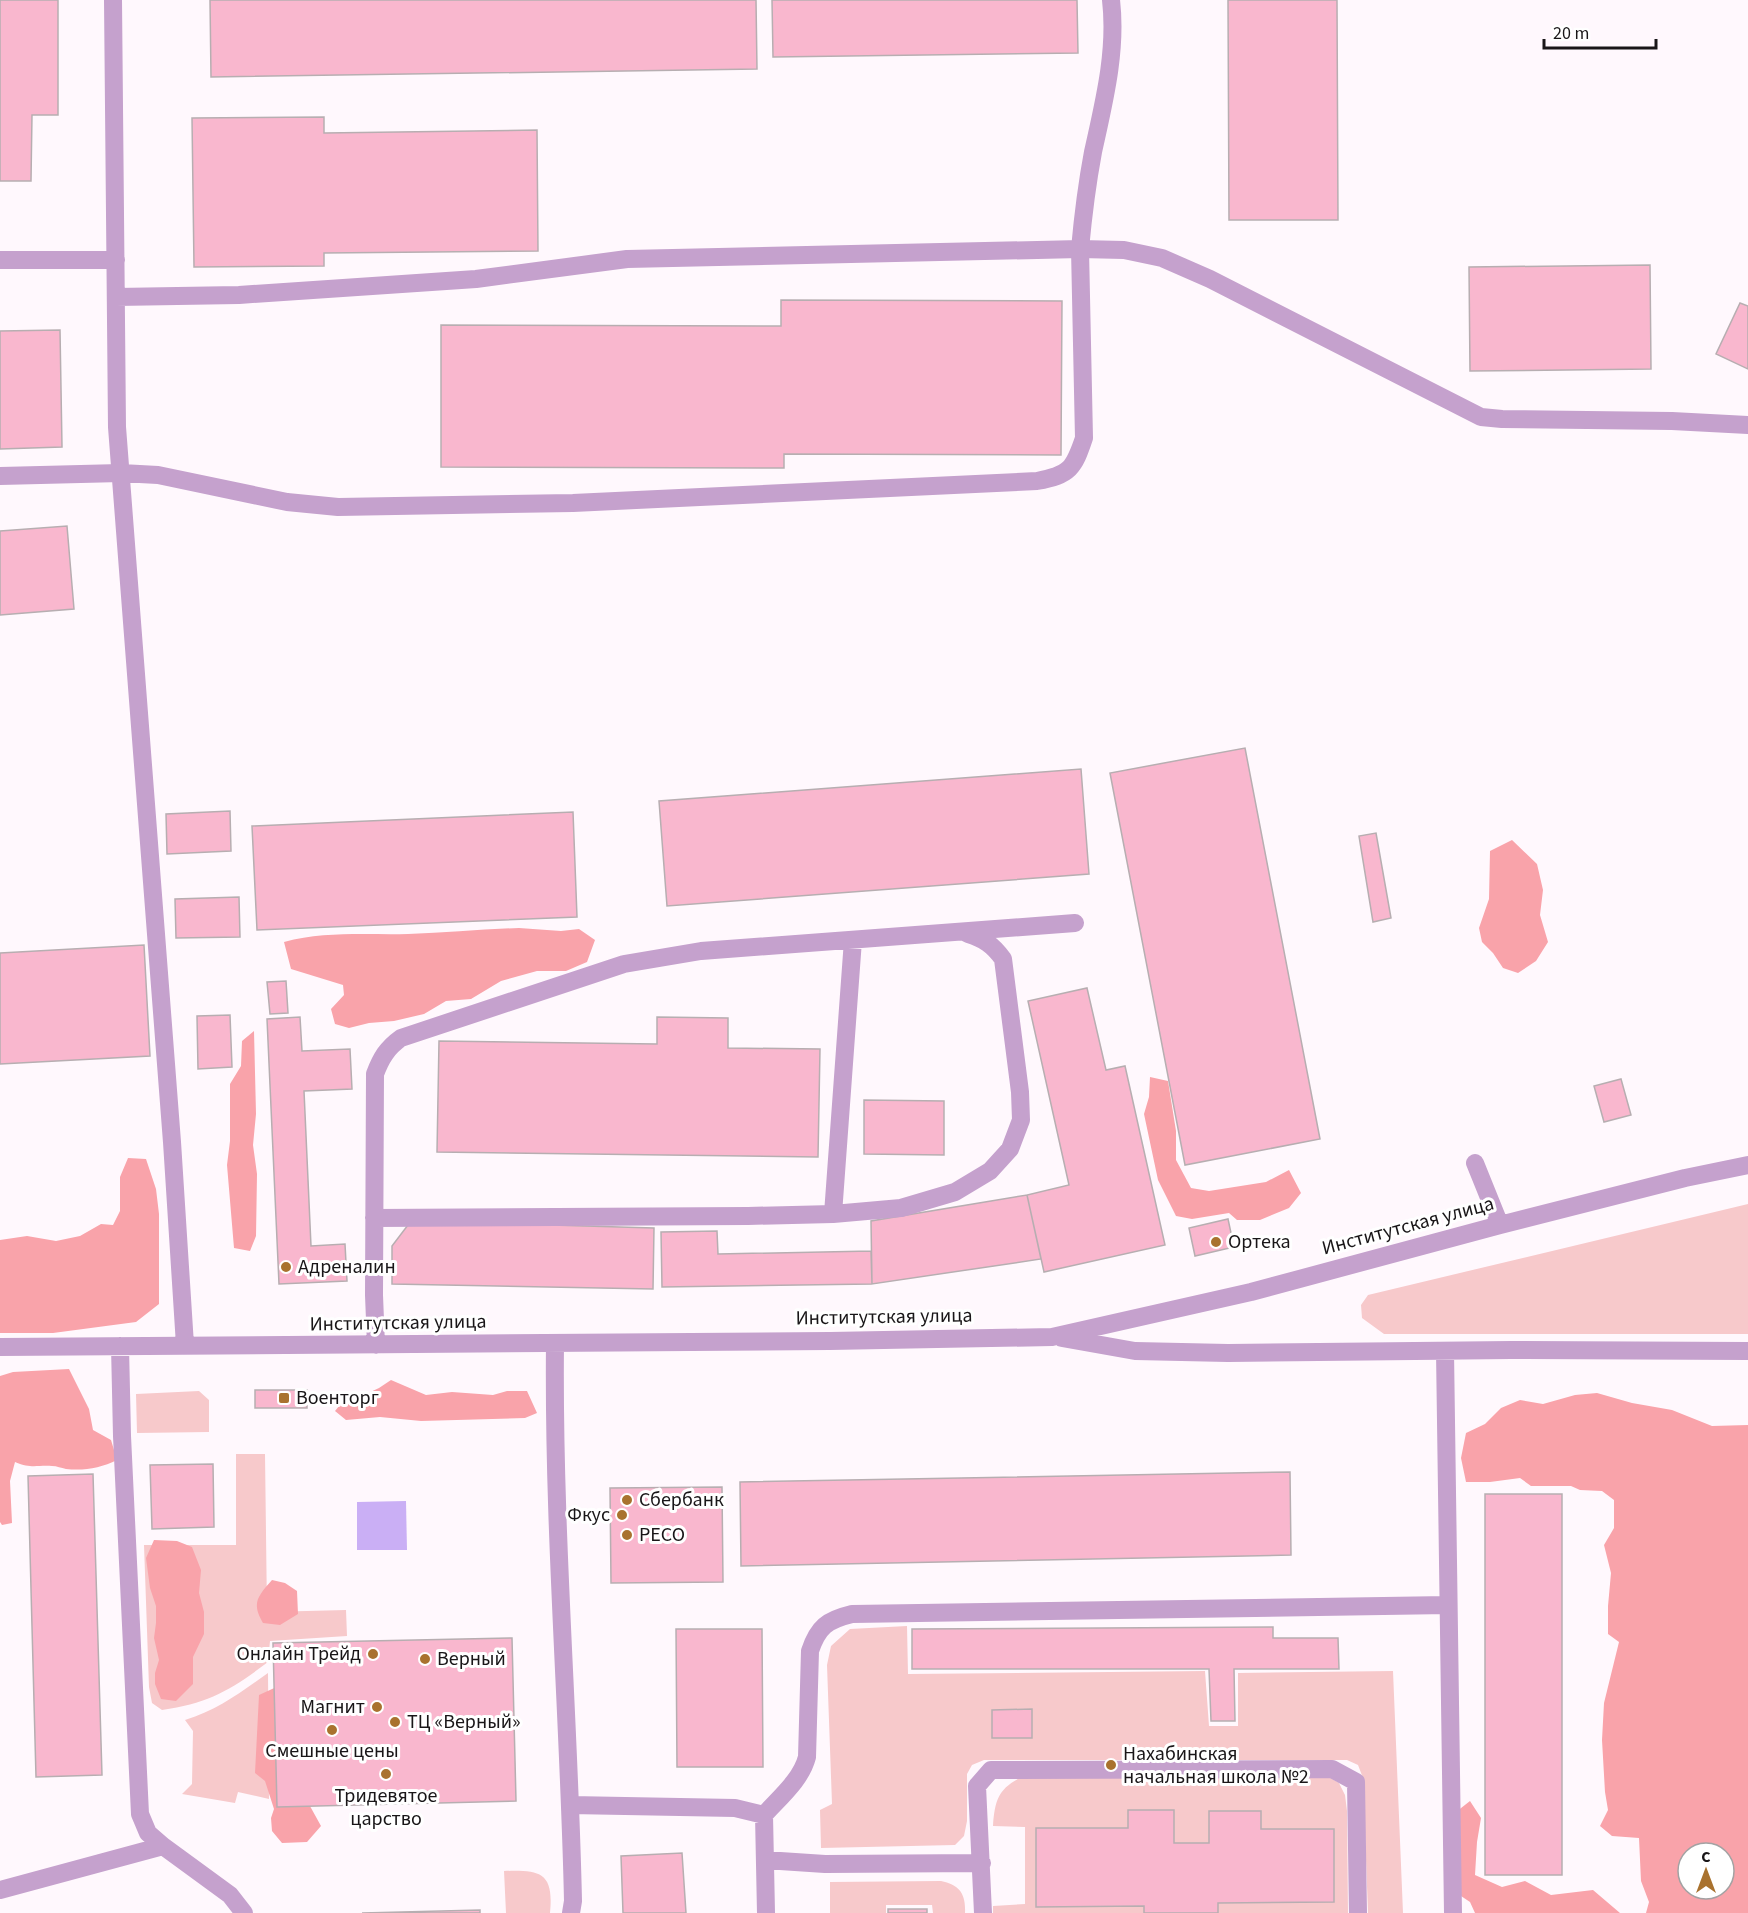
<svg xmlns="http://www.w3.org/2000/svg" width="1748" height="1913" font-family="'Source Sans 3',sans-serif">
<style>
.green{fill:#f7c9cb}
.forest{fill:#f9a3aa;fill-rule:evenodd}
.water{fill:#caaff5}
.building{fill:#f9b7ce;stroke:#b7aeb1;stroke-width:1.5}
.lines{fill:none;stroke-linecap:round;stroke-linejoin:round}
.minor{stroke:#c5a1cd;stroke-width:18}
.poi-dot{fill:#a9722e;stroke:#fff;stroke-width:2}
.labels{text-anchor:middle;dominant-baseline:central;stroke-width:6;stroke-linejoin:round;paint-order:stroke}
.street-label{font-size:20px;fill:#191618;stroke:#fff}
.poi-label{font-size:20px;fill:#191618;stroke:#fff;text-anchor:start}
</style>
<rect width="100%" height="100%" fill="#fff8fd"/>
<path class="green" d="M1748,1204V1334H1384L1362,1318L1361,1305L1368,1295Z
M199,1391L209,1400V1432L137,1433L136,1394Z
M236,1454H265L267,1612L346,1610L347,1636L270,1641L268,1662C231,1690 209,1703 162,1710L152,1703L149,1687L144,1545H236Z
M907,1626L908,1674L1205,1671L1209,1726H1238V1673L1393,1671L1403,1913H1368L1363,1778L1358,1765L1347,1760H984L972,1765L967,1774V1821L964,1836L955,1845L821,1848L820,1810L832,1804L827,1665L831,1646L850,1629Z
M268,1673L269,1799L238,1792L235,1803L182,1794L192,1784L193,1731L185,1720C218,1710 241,1692 268,1673Z
M1026,1775L1329,1777L1339,1783L1345,1795L1347,1811L1348,1913H1218V1903L1334,1902V1829H1261V1811H1209V1843H1174V1810H1128V1828H1037L1036,1906H1144V1913H993V1906L1025,1904V1827L993,1826C995,1798 999,1787 1026,1775Z
M504,1871C540,1870 554,1872 550,1913H506Z
M941,1881C959,1885 966,1893 965,1913H933L932,1905H886V1913H830V1882Z"/>
<path class="forest" d="M1512,840L1537,864L1543,890L1540,915L1548,942L1536,961L1518,973L1503,968L1493,953L1482,942L1479,928L1489,899L1490,851Z
M519,928L561,931L579,929L595,940L587,962L566,971H537L501,981L471,999L446,1001L424,1014L394,1021L369,1023L349,1028L335,1024L331,1009L344,995L343,985L291,969L284,942C325,931 366,935 408,934C446,933 482,929 519,928Z
M254,1031L256,1114L253,1145L257,1174L256,1236L250,1251L234,1248L227,1165L230,1141V1084L241,1066L242,1041Z
M1150,1077L1168,1081L1176,1131V1160L1191,1188L1209,1191L1266,1182L1289,1170L1301,1193L1289,1208L1260,1220H1237L1229,1213L1192,1219L1176,1216L1158,1180L1144,1114L1149,1097Z
M128,1158L146,1159L156,1189L159,1214V1304L136,1322L53,1333H0V1240L27,1236L56,1241L80,1236L101,1224L113,1225L120,1211V1177Z
M69,1369L89,1409L93,1430L111,1440L117,1460C101,1468 84,1471 66,1469C61,1468 57,1466 52,1466C36,1465 32,1469 15,1462L10,1481L12,1523L2,1525L0,1522V1376L13,1372Z
M391,1380L426,1395L452,1392L493,1395L507,1391H527L537,1413L525,1418L421,1421L380,1417L346,1420L335,1411L344,1400L366,1394L379,1388Z
M1597,1393L1632,1403L1672,1410L1712,1426L1748,1425V1913H1646L1649,1902L1641,1881L1639,1838L1612,1836L1600,1826L1608,1810L1605,1792L1602,1740L1604,1703L1619,1642L1608,1634V1606L1611,1573L1604,1545L1614,1528V1500L1602,1491L1580,1490L1571,1486H1531L1520,1478L1490,1482H1466L1461,1458L1466,1433L1485,1424L1501,1408L1520,1400L1543,1404L1575,1395ZM1688,1853H1724V1889H1688Z
M154,1540L177,1541L192,1547L201,1570L199,1593L204,1612V1634L193,1657V1684L176,1701L161,1699L155,1684V1673L159,1660L154,1638L156,1623V1606L150,1588L146,1558Z
M272,1580L285,1583L297,1591L298,1614L280,1625L263,1623C251,1603 258,1596 272,1580Z
M283,1684L300,1788L321,1826L307,1842L282,1843L272,1831L271,1818L274,1809L265,1781L255,1773L259,1695Z
M1470,1801L1481,1818L1477,1842L1475,1875L1502,1887L1525,1881L1551,1895L1593,1890L1620,1913H1475L1470,1902L1455,1892L1456,1812Z"/>
<path class="water" d="M406,1501L407,1550H357V1502Z"/>
<path class="building" d="M0,0H58V115H32L31,181H0Z
M210,0H756L757,69L211,77Z
M772,0H1077L1078,53L773,57Z
M1228,0H1337L1338,220H1229Z
M324,117V133L537,130L538,251L324,253V266L194,267L192,118Z
M1650,265L1651,369L1470,371L1469,267Z
M781,300L1062,301L1061,455L784,454V468L441,467V325L781,326Z
M1740,303L1748,306V369L1716,354Z
M60,330L62,447L0,449V331Z
M67,526L74,609L0,615V531Z
M1245,748L1320,1139L1185,1165L1110,773Z
M1081,769L1089,874L667,906L659,801Z
M230,811L231,851L167,854L166,814Z
M573,812L577,917L257,930L252,826Z
M1376,833L1391,918L1373,922L1359,836Z
M239,897L240,937L176,938L175,899Z
M144,945L150,1056L0,1064V953Z
M286,981L288,1013L270,1014L267,982Z
M1087,988L1106,1070L1125,1066L1165,1245L1044,1272L1027,1195L1069,1185L1028,1001Z
M230,1015L232,1067L198,1069L197,1016Z
M300,1017L302,1051L350,1049L352,1089L304,1091L311,1246L345,1244L347,1281L279,1284L267,1019Z
M657,1017L728,1018V1048L820,1049L818,1157L437,1152L439,1041L657,1044Z
M1621,1079L1631,1115L1604,1122L1594,1086Z
M864,1100L944,1101V1155L864,1154Z
M1027,1195L1041,1259L872,1284L871,1221Z
M1228,1219L1234,1247L1195,1256L1189,1228Z
M411,1221L654,1228L653,1289L392,1284V1246Z
M717,1231L718,1254L871,1251L872,1284L662,1287L661,1232Z
M255,1390H307V1408H255Z
M213,1464L214,1527L152,1529L150,1465Z
M1290,1472L1291,1555L741,1566L740,1482Z
M93,1474L102,1775L36,1777L28,1476Z
M722,1487L723,1582L611,1583L610,1488Z
M1485,1494H1562V1875H1485Z
M1273,1627V1638H1338L1339,1669H1234L1235,1721H1211L1209,1669H912V1629Z
M676,1629H762L763,1767H677Z
M512,1638L516,1801L277,1807L273,1643Z
M1032,1709V1738H992V1710Z
M1128,1810H1174V1843H1209V1811H1261V1829H1334V1902L1218,1903V1913H1144V1906L1036,1907V1828H1128Z
M682,1853L686,1913H623L621,1856Z
M888,1909H927V1913H888Z
M480,1910V1913H362Z"/>
<g class="lines">
<path class="minor" d="M113,0L117,427L172,1142L185,1345
M1111,0C1117,51 1104,102 1093,152C1087,184 1083,216 1080,249L1124,250L1162,258L1210,279L1481,417L1502,419L1672,421L1748,425
M0,260H116
M0,476L121,473L158,475L287,502L338,507L573,503L1037,481C1070,475 1074,468 1084,438L1080,249L627,259L476,279L239,295L116,297
M1475,1163L1500,1225
M833,1214L853,940
M374,1218L748,1216L833,1214L901,1208L955,1192L990,1171L1010,1149L1021,1120L1020,1092L1003,959C993,945 984,939 968,934
M1062,1338L1135,1351L1228,1353L1511,1350L1748,1351
M555,1343C553,1529 569,1715 573,1901L571,1913
M376,1345L374,1295L375,1074C381,1058 387,1048 401,1038L624,964L701,951L1075,923
M120,1346L122,1436L140,1814L148,1833L163,1846L230,1895L244,1913
M0,1347L830,1341L1052,1337L1251,1292L1500,1225L1685,1178L1748,1165
M1445,1351L1453,1913
M570,1805L735,1808L764,1815L766,1913
M764,1815C780,1797 801,1780 807,1757L810,1651C818,1627 827,1620 852,1614L1448,1605
M765,1860L825,1864L982,1863
M0,1890L163,1846
M983,1913L977,1786L991,1770L1332,1769L1356,1782L1358,1913"/>
</g>
<g class="poi-dot">
<circle cx="1216" cy="1242" r="6"/>
<circle cx="286" cy="1267" r="6"/>
<rect x="278" y="1392" width="12" height="12" rx="3"/>
<circle cx="627" cy="1500" r="6"/>
<circle cx="622" cy="1515" r="6"/>
<circle cx="627" cy="1535" r="6"/>
<circle cx="373" cy="1654" r="6"/>
<circle cx="425" cy="1659" r="6"/>
<circle cx="377" cy="1707" r="6"/>
<circle cx="395" cy="1722" r="6"/>
<circle cx="332" cy="1730" r="6"/>
<circle cx="1111" cy="1765" r="6"/>
<circle cx="386" cy="1774" r="6"/>
</g>
<g class="labels">
<g class="street-label">
<text transform="translate(1408 1226) rotate(-15)">Институтская улица</text>
<text transform="translate(884 1317) rotate(-1)">Институтская улица</text>
<text transform="translate(398 1323) rotate(-1)">Институтская улица</text>
</g>
<g class="poi-label">
<text x="1228" y="1242">Ортека</text>
<text x="298" y="1267">Адреналин</text>
<text x="296" y="1398">Военторг</text>
<text x="639" y="1500">Сбербанк</text>
<text x="610" y="1515" text-anchor="end">Фкус</text>
<text x="639" y="1535">РЕСО</text>
<text x="361" y="1654" text-anchor="end">Онлайн Трейд</text>
<text x="437" y="1659">Верный</text>
<text x="365" y="1707" text-anchor="end">Магнит</text>
<text x="407" y="1722">ТЦ «Верный»</text>
<text x="332" y="1751" text-anchor="middle">Смешные цены</text>
<text x="1123" y="1754">Нахабинская<tspan x="1123" dy="23">начальная школа №2</tspan></text>
<text x="386" y="1796" text-anchor="middle">Тридевятое<tspan x="386" dy="23">царство</tspan></text>
</g>
</g>
<g transform="translate(1706 1871)"><circle r="28" fill="#ffffff" stroke="#a3a2a3" stroke-width="1.5"/>
<path d="M0-4.5L10 22L0 15L-10 22Z" fill="#a9722e"/>
<text y="-9" font-size="16" font-weight="bold" text-anchor="middle" fill="#191618">С</text>
</g>
<path d="M1544 39v9h112v-9" fill="none" stroke="#191618" stroke-width="3"/>
<text x="1553" y="39" font-size="18" fill="#191618" stroke="#ffffff" stroke-width="4.5" paint-order="stroke">20 m</text>
</svg>
